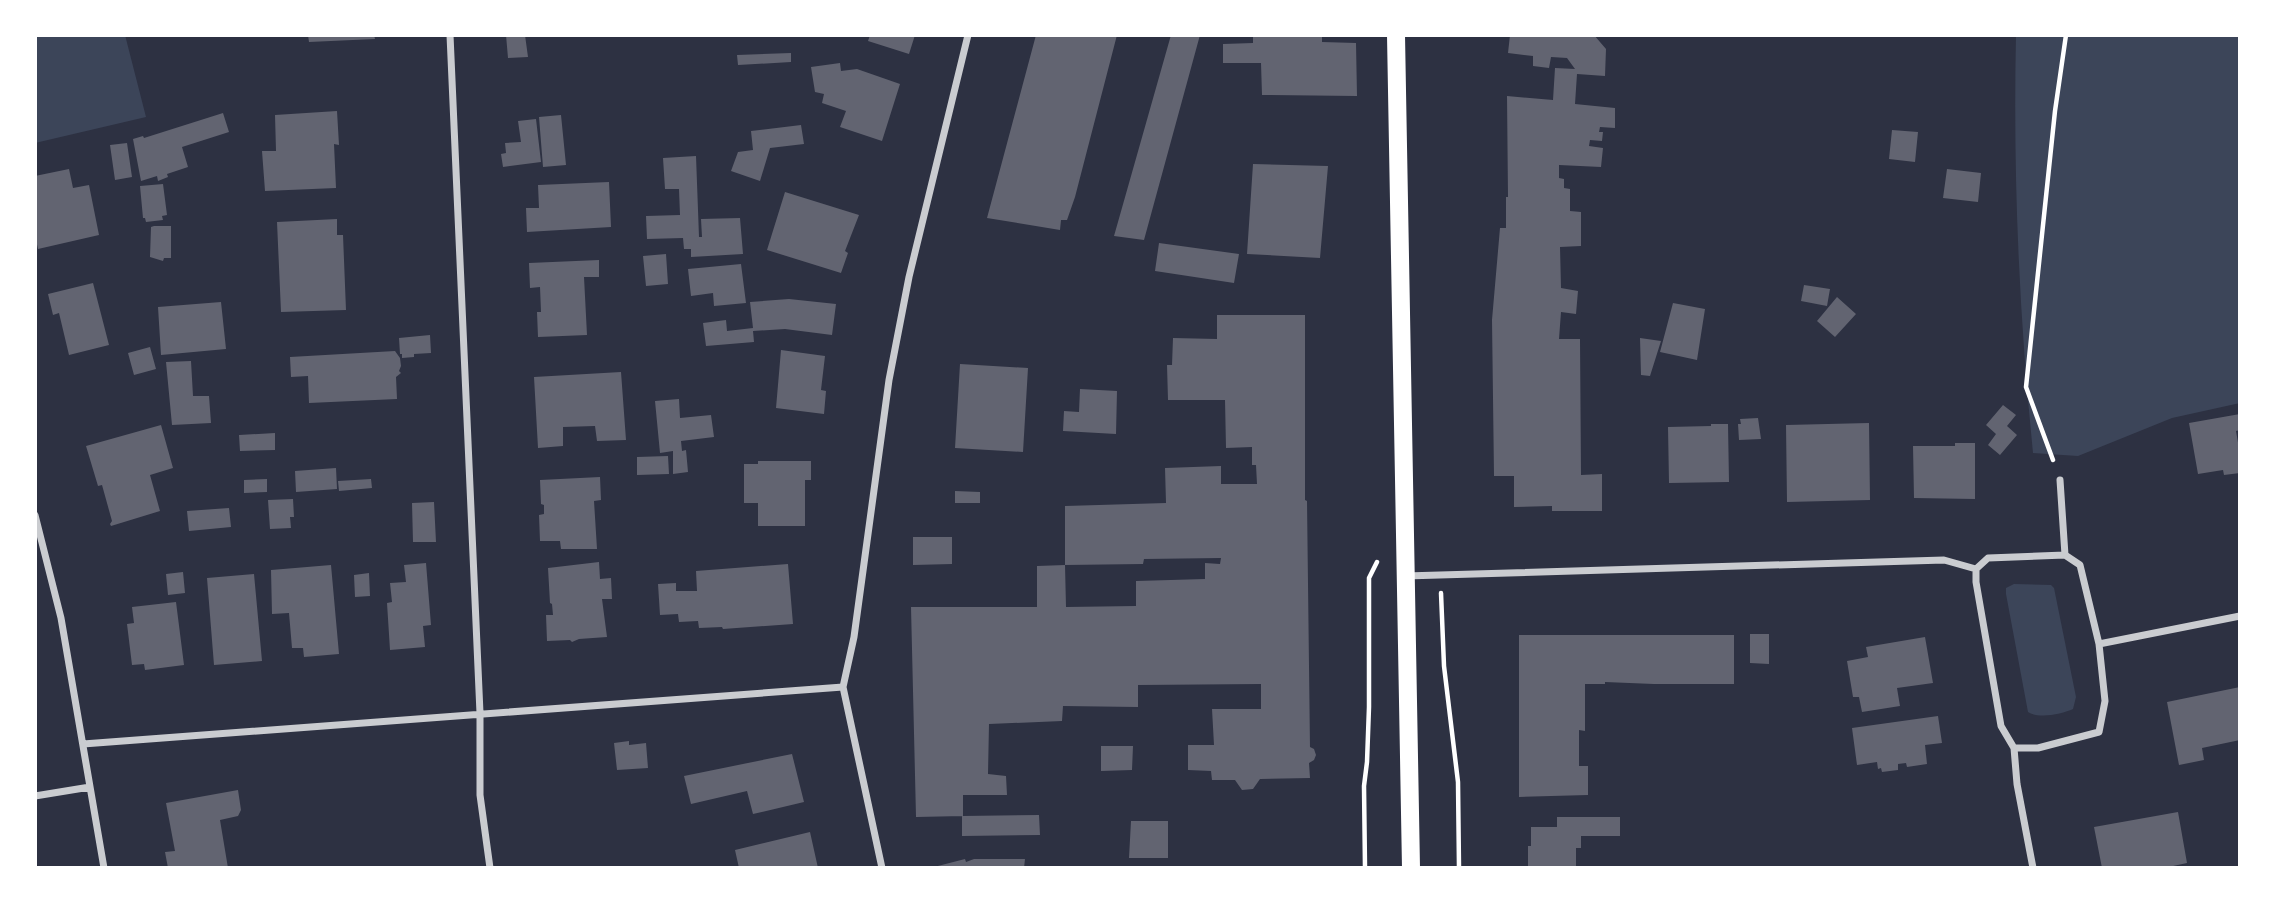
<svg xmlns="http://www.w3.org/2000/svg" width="2275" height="903" font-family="'PT Sans Narrow',sans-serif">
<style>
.green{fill:#3c4559}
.building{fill:#626471}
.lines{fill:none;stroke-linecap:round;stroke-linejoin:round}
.path{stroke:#fff;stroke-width:4.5}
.minor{stroke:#caccd0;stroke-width:7}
.primary{stroke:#fff;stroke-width:18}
</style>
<rect width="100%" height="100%" fill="#2d3142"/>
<path class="green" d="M35,35H125L146,117L35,143Z
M2016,35H2240V403L2172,418L2078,456L2033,453C2019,314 2013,175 2016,35Z
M2014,584L2051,585L2054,588L2076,697L2073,709C2062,714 2039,719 2028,712L2006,594V588Z"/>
<path class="building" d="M308,35H374L375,39L309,42Z
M506,35H525L528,57L508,58Z
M870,35H915L909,54L868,41Z
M1036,35H1117L1075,197L1067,220H1061L1060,230L987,218Z
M1171,35H1200L1144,240L1114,236Z
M1253,35H1322V42L1356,43L1357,96L1262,95L1261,63H1223V44L1253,43Z
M1510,35H1594L1606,49L1605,76L1577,74L1575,104L1615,108V128L1600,127L1599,132H1603L1602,141L1590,140L1589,146L1603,148L1601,167L1559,165V178L1564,179V188L1570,189V211L1581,212V246L1560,247L1561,288L1578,291L1576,314L1561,312L1559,339H1580L1581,475L1602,474V511H1552V506L1514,507V476H1494L1492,320L1500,228H1506V197H1508L1507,96L1553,100L1555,68L1575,69L1567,58L1551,57L1549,68L1533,66V56L1508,53Z
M791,53V62L738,65L737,55Z
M840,63L841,71L857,69L900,84L882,141L840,127L846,111L822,103L824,94L815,92L811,67Z
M337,111L339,145L334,144L336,188L265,191L262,151H276L275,115Z
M223,113L229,132L182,147L188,167L167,174L168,177L158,181L157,176L141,181L133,139L143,136L144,138Z
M561,115L566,165L543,167L539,117Z
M536,119L541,162L503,167L501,154L506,153L505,143L521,142L518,121Z
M801,125L804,144L770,148L760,181L731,171L738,152L753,150L751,131Z
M1892,130L1918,132L1915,162L1889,159Z
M127,143L132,177L115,180L110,145Z
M696,156L699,237H702L701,219L740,218L743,254L691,257V249H684L683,238L647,239L646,216L680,215L679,189H665L663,158Z
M1253,164L1328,166L1320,258L1247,254Z
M69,169L73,188L89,185L99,235L38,249L35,235V176Z
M1947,169L1981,173L1978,202L1943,198Z
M609,182L611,227L527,232L526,208H539L538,185Z
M163,184L167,215L162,216L163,220L146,222L145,218H143L140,186Z
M785,192L859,215L845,251L848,253L841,273L767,250Z
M337,219V235H343L346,310L281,312L277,222Z
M154,226H171V258H164L163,261L150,257L151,227Z
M1159,243L1239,254L1234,283L1155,271Z
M666,254L668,284L646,286L643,256Z
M599,260V277H584L587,335L538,337L537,312H541L540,287L530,288L529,263Z
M741,264L746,303L714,306L713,293L691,296L688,269Z
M93,283L109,345L69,355L59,313L53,315L48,294Z
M1804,285L1830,289L1827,306L1801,301Z
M1837,297L1856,314L1835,337L1817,321Z
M789,299L836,304L832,335L785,329L753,331L754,342L706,346L703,323L726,320L727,331L753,328L750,302Z
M221,302L226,349L161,355L158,307Z
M1673,303L1705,309L1697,360L1660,352Z
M1217,315H1305V500L1307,501L1310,747L1314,749L1316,755L1314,760L1309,763L1310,778L1260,779L1253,789L1242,790L1235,780H1212L1211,771L1188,770V745H1214L1212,709H1261V684L1138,685V707L1063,706L1062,721L989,724L988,774L1006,776L1007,795H963V816L916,817L911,607H1037V566L1065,565L1066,607L1136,606V581L1205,579V563L1220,564L1221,558L1144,559L1143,564L1065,565V506L1166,503L1165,468L1221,466V484H1257L1256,465H1252V447L1226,448L1225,400H1168L1167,365H1172L1173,338L1217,339Z
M430,335L431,353L414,354V357L402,358V354H400L399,338Z
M1640,338L1661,341L1650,376L1641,375Z
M150,347L156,369L134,375L128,353Z
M781,350L825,356L821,390L826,391L824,414L776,408Z
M395,351L400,358L401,366L399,371L401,373L396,377L397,399L309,403L308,376L291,377L290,357Z
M191,361L193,396H209L211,423L172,425L166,362Z
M960,364L1028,368L1023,452L955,448Z
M621,372L626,440L597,441L595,426L563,427V446L538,448L534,377Z
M1080,389L1117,391L1116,434L1063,431L1064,411L1079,412Z
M679,399L680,418L711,415L714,437L681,441L682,451L686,450L688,472L673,474V451L660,453L655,401Z
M2003,405L2016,415L2007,426L2017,435L2000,455L1988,445L1996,434L1986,425Z
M2240,414V430L2236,431L2240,454V473L2224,475L2223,470L2198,474L2189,423Z
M1758,418L1761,439L1739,440L1738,424H1741L1740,419Z
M1869,423L1870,500L1787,502L1786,425Z
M1711,424H1728L1729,482L1669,483L1668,427L1711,426Z
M161,425L173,468L150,475L160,511L111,526L110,524L112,521L102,485L98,486L86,446Z
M275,433V450L240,451L239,435Z
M1955,443H1975V499L1914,498L1913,446H1955Z
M668,456L669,474L637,475V457Z
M758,461H811V480H805V526H758V503H744V464H758Z
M336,468L337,489L296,492L295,471Z
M600,477L601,500L594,501L597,549H561L560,541H540L539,515L544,514V505L541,504L540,480Z
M267,479V492L244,493V480Z
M371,479L372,488L339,491L338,481Z
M955,491L980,492V503H955Z
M293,499L294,517H290L291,528L270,529L268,500Z
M434,502L436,542H413L412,503Z
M229,508L231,527L189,531L187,511Z
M913,537H952V564L913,565Z
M599,562L600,579L611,578L612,599H602L607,637L579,639L572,642L570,640L547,641L546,615H553L552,604L550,603L548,568Z
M426,563L431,625L423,626L425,647L390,650L387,603L392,602L390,583L406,582L404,565Z
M788,564L793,624L723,629L722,627L699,628L698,621L679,622L678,614L660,615L658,584L676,583V591H697L696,571Z
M331,565L339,654L304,657L303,648H292L289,613L272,614L271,570Z
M183,572L185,593L168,595L166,574Z
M369,573L370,596L355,597L354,575Z
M254,574L262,661L214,665L207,578Z
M176,602L184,665L145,670L144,664L132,665L127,624L134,623L132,607Z
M1750,634H1769V664L1750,663Z
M1519,635H1734V684H1654L1605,682V684H1585V731L1579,730V766H1588V795L1519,797Z
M1925,637L1933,683L1897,688L1900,706L1862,712L1859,697H1853L1847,661L1868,657L1866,647Z
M2240,687V740L2202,748L2204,760L2179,765L2167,702Z
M1938,716L1942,743L1925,745L1927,764L1907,767L1906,763L1898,764V770L1882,772L1881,768L1878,769L1877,762L1857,765L1852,728Z
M629,741V745L646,743L648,768L617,770L614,743Z
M1101,746H1133L1132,770L1101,771Z
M792,754L804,802L753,814L747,791L691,804L684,776Z
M238,790L241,810L238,816L220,820L228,868H168L165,852L175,851L166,803Z
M2178,812L2187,863L2164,868H2102L2094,827Z
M1039,815L1040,835L962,836V816Z
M1557,817H1620V836H1581V848H1576V868H1528V846H1531V827H1557Z
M1131,821H1168V858H1129Z
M810,832L818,868H739L735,850Z
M965,859L966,862L974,859H1025L1024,868H930Z"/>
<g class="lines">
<path class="path" d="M2053,460L2026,387L2055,111L2066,35
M1441,593L1444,666L1458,782L1459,868
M1365,868L1364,786L1367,762L1369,707V578L1377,562"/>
<path class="minor" d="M450,35L480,713V795L490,868
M2060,480L2065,555
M35,515L61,618L104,868
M1976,569L1988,558L2065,555L2080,565L2099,644L2105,701L2099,732L2038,748H2014
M1976,569V582L2001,726L2014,748L2017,784L2033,868
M1405,576L1944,560L1976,569
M2099,644L2240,616
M83,744L843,687
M35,796L90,787
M882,868L843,687L854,637L889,380L909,277L968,35"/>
<path class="primary" d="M1396,35L1411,868"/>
</g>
<rect width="2275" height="903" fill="none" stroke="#ffffff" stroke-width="74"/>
</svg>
